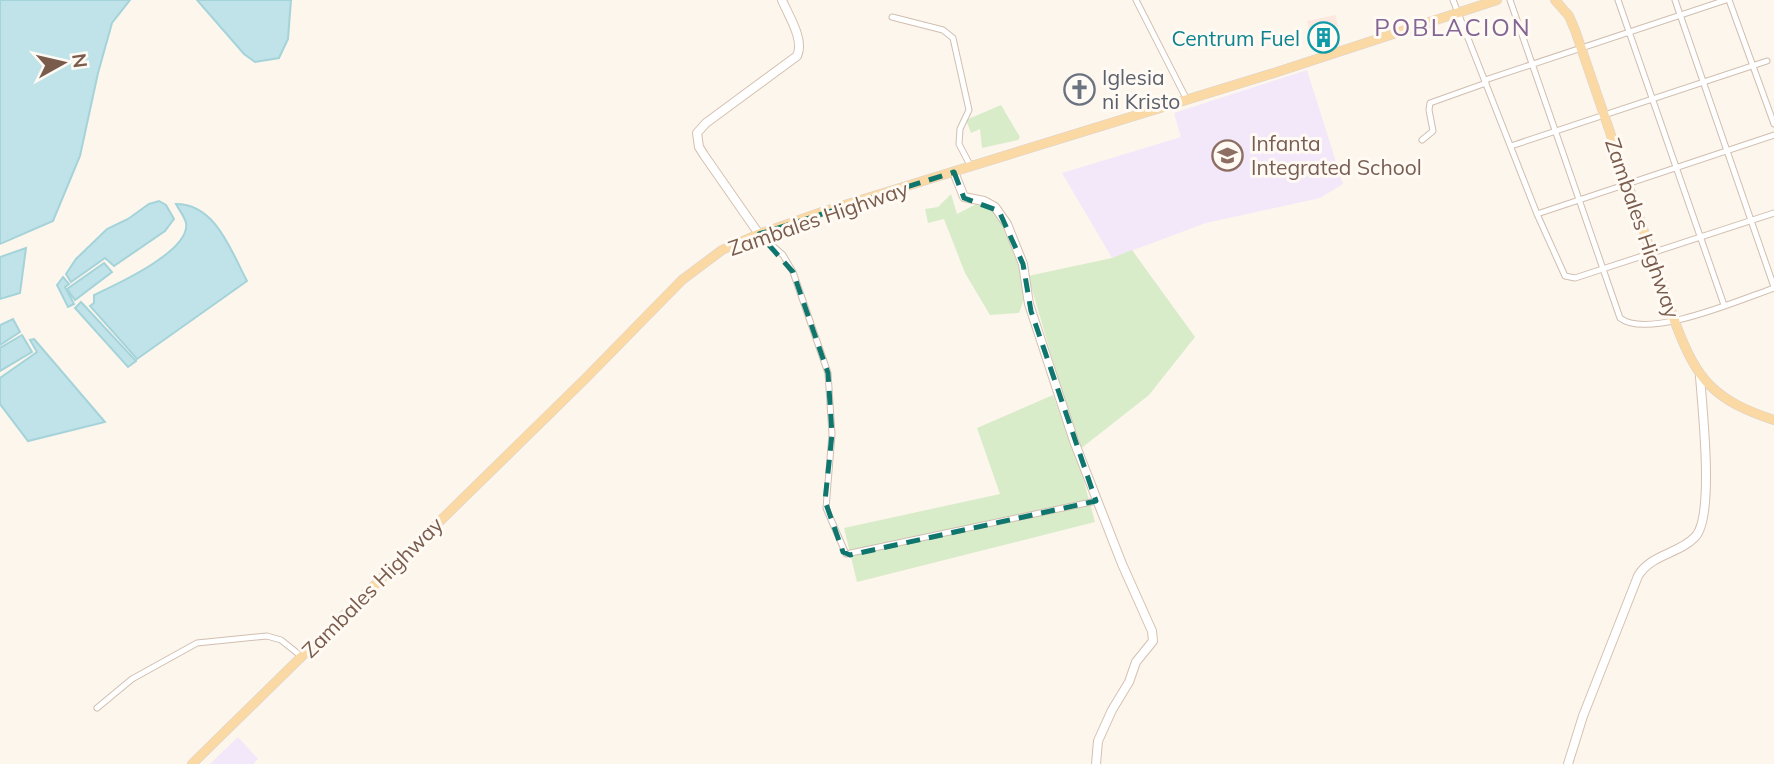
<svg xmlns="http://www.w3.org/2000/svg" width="1774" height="764" font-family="Mulish,sans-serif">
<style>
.commercial{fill:#fde8e0}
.education{fill:#f3e8fa}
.green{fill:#d8ecc9}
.water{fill:#bfe3e8;stroke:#a5d3da;stroke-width:2}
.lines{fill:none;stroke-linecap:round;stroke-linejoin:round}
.street-casing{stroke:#d1beb0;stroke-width:7}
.secondary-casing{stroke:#d6c0b0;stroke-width:10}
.primary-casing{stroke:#dad1cd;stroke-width:10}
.street{stroke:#fff;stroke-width:5}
.secondary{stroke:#fff;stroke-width:8}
.primary{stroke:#fbd9a5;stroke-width:9}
.marked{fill:none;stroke:#0f766e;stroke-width:5;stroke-dasharray:14 9;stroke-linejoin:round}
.labels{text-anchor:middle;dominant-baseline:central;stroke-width:6;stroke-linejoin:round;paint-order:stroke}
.culture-label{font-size:21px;fill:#0d838f;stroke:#fffaf3;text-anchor:end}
.worship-label{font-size:21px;fill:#5b616d;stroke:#fffaf3;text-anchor:start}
.education-label{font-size:21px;fill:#785e54;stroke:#fffaf3;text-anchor:start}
.street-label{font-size:21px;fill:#7a5c4d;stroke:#fffaf3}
.quarter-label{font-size:24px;letter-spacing:2px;fill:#846695;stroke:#fffaf3}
</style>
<rect width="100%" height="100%" fill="#fdf6ec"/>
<path class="commercial" d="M1336,15L1340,46L1316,52L1307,21Z"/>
<path class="education" d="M1307,70L1343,184L1320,198L1206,223L1112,258L1062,173L1181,137L1174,113Z
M238,737L258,759L253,764H210Z"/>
<path class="green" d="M1001,105L1020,137L1018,140L982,148L980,129L971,133L966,120Z
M951,194L957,214L978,203L994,211L1000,218L1019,267L1024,299L1019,313L990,315L965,273L944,219L928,223L925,209L938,207Z
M1132,250L1195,337L1149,395L1079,450L1028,276L1112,258Z
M1053,395L1082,474L1095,522L857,582L844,528L1000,494L977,428Z"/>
<path class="water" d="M0,0H130L112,23L98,73L80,156L53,221L0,244Z
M197,0H291L288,39L279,58L255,62L244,54Z
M159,201L166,205L174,219L165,231L114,266L105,258L71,282L66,274L76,259L107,229L128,219L149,204Z
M176,204C216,204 231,251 247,281L137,359L90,306L94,303V295C115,285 191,251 186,223C185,217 179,210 176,204Z
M26,248L20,293L0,299V257Z
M104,263L112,272L75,300L67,289Z
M63,277L69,284L65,287L74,304L68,307L57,285Z
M81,302L136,361L128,367L75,308Z
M13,319L20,332L0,345V325Z
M22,335L32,352L0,371V348Z
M34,339L105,422L28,441L0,404V378L37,352L30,340Z"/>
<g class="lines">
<defs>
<path id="street" d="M1136,0L1187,100
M1453,0L1537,214L1565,276L1575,278L1774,213
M1510,0L1620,318C1648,340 1742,299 1774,288
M1618,0L1724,305
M1675,0L1774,287
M1729,0L1774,124
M892,17L943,30L953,38L969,110L960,129L959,144L971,167
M1485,80L1726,0
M1422,140L1433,131L1429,110L1430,103L1486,83
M1511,146L1767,61
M1537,214L1774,135
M759,234L783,255L793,272L828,373L832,434L826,508L846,554L1096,501
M97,708L132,679L197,643L267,636L281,640L301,656"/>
<path id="secondary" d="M954,172L964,197L984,201L995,207L1007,224L1023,264L1029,304L1074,441L1122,564L1152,631L1153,641L1136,662L1129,682L1112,710L1098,741L1096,764
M759,234L704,155L699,147L697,133L706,123L797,56C805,40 788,15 782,0
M1568,764L1583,716L1638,576C1651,554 1679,554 1695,537C1715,517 1702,406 1700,376"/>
<path id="primary" d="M1555,0L1569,16L1575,30L1675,322C1697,381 1714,400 1774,420
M192,764L586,378L682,280L722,250L759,234L822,212L1277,72L1497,0"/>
</defs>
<use href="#street" class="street-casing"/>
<use href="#secondary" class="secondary-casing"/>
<use href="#primary" class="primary-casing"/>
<use href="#street" class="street"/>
<use href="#secondary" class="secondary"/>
<use href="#primary" class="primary"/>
</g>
<path class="marked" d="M954,172L964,198L999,211L1023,264L1031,311L1096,501L850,555L843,552L825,501L832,434L828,373L793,272L759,234Z"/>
<defs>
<symbol id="building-ring" viewBox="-11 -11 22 22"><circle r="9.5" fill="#fffaf3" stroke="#0f9aa8" stroke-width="1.5"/><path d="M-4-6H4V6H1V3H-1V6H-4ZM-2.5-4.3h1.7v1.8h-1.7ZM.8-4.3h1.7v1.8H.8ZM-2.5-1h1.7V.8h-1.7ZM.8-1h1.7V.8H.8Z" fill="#0f9aa8"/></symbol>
<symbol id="church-ring" viewBox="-11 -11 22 22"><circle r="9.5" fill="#fffaf3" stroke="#6b7280" stroke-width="1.5"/><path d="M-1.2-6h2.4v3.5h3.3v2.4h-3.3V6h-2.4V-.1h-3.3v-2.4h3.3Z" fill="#6b7280"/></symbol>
<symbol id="school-ring" viewBox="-11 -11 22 22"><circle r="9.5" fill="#fffaf3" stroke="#8d6e63" stroke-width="1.5"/><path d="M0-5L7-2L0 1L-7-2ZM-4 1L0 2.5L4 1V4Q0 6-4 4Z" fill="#8d6e63"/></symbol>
</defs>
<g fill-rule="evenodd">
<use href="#building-ring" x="1306" y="20" width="35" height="35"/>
<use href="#church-ring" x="1062" y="72" width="35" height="35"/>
<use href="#school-ring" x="1210" y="138" width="35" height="35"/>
</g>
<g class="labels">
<g class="culture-label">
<text x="1300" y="38">Centrum Fuel</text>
</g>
<g class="worship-label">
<text x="1102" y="77">Iglesia<tspan x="1102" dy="24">ni Kristo</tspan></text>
</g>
<g class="education-label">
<text x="1251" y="143">Infanta<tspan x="1251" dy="24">Integrated School</tspan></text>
</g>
<g class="street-label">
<text transform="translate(818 218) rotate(-19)">Zambales Highway</text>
<text transform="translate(1643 228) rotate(71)">Zambales Highway</text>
<text transform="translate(372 587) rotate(-45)">Zambales Highway</text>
</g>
<g class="quarter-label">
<text x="1453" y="27">POBLACION</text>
</g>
</g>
<g transform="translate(63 63) rotate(82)" stroke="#fffaf3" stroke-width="5" paint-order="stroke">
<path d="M0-5L12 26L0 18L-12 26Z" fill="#7a5c4d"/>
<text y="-10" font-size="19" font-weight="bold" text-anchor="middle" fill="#7a5c4d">N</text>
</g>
</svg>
